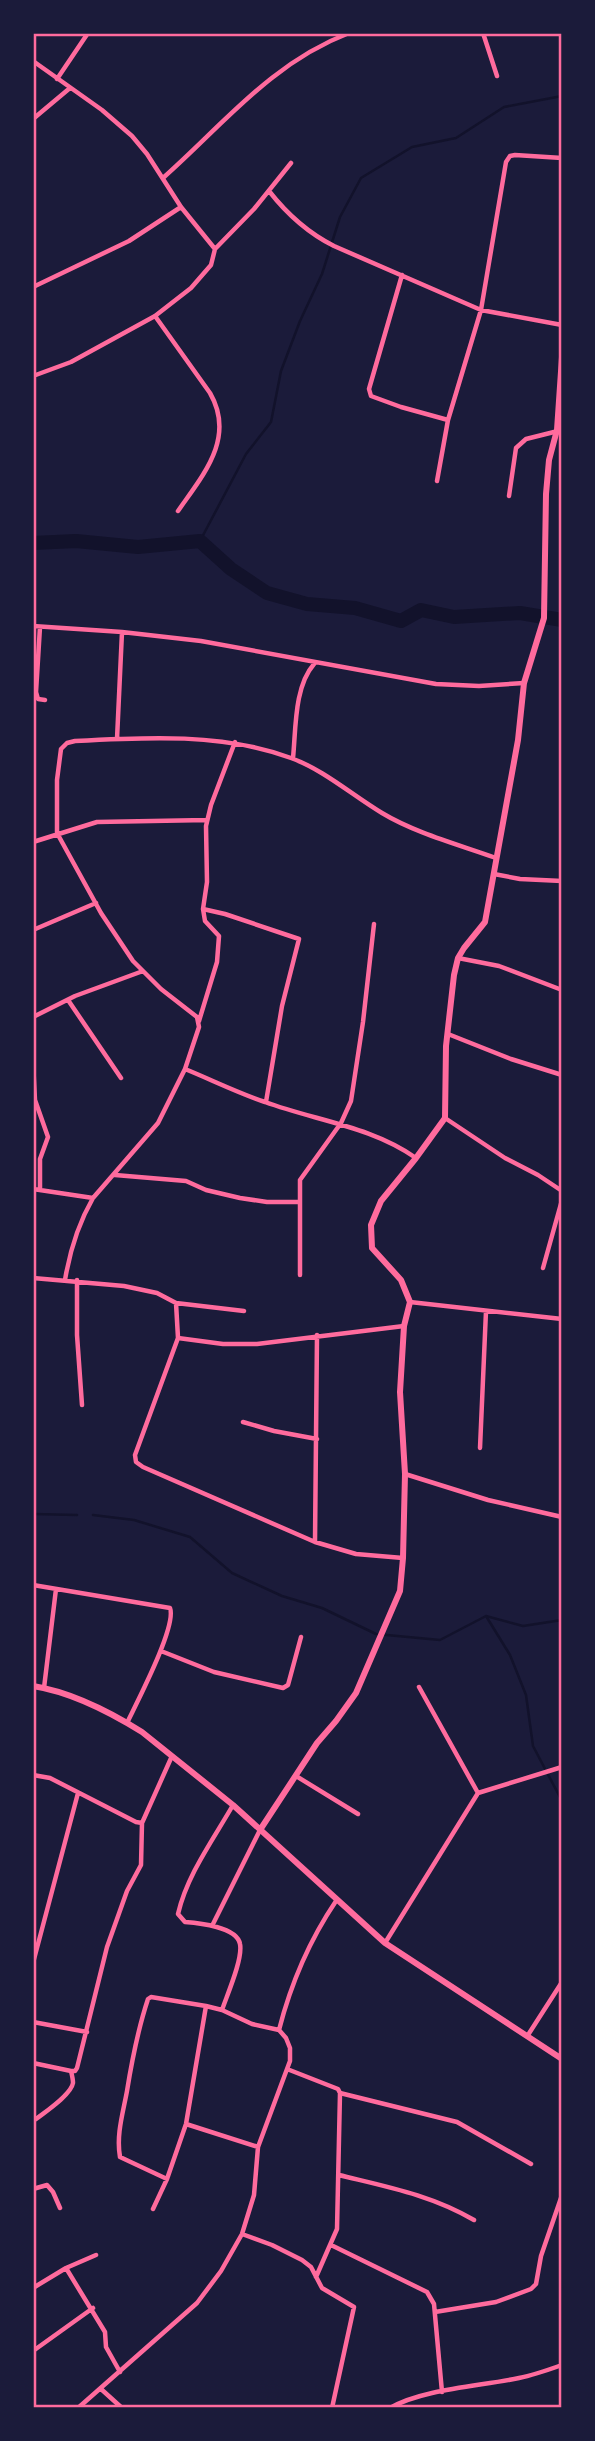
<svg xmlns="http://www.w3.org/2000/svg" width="595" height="2441" font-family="Arial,sans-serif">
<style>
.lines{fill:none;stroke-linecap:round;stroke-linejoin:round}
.stream{stroke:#12122b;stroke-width:2.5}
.river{stroke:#12122b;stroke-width:14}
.minor{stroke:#ff6b9d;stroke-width:4.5}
.tertiary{stroke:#ff6b9d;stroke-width:6}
.neatline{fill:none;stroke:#ff6b9d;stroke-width:2.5}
</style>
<rect width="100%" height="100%" fill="#1b1b3a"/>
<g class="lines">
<path class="stream" d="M200,541L246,454L271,422L281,371L300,321L322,274L340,217L361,178L412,147L456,138L504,107L562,96
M33,1514L77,1515
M93,1515L134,1520L190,1537L232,1573L282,1596L322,1608L376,1634L440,1640L486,1616L523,1626L562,1620
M486,1616L510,1655L526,1695L533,1746L562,1801"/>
<path class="river" d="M33,543L76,541L138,547L200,541L231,569L267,593L307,604L355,608L401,621L421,610L454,617L520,613L562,620"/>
<path class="minor" d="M483,33L497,76
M33,61L102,110L132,136L147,154L181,207L215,249
M57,79L88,33
M33,119L70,88
M163,178C224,124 271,63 349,33
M269,191C287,214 308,233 334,246L481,310L562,325
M402,275L369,389L371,396L401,407L448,420
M33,287L129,241L181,207
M155,316L210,393C236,438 203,475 178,511
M33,376L71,362L155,316L191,288L211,265L215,249L254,209L291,163
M437,481L448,420L481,310L506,162L510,156L515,155L562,158
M509,496L516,448L526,439L562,430
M33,626L122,632L201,641L436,684L479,686L524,683
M40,627L36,692L38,699L45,700
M117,739L122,632
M293,758C296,729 294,687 314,664
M33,842L97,822L207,820
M494,874L520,879L562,881
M203,909L225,914L299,939L282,1006L266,1102
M33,930L96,903
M458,958L499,966L562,990
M68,1000L121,1078
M33,1017L75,996L143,971
M199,1021L217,962L219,936L205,921L203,909L207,882L206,826L211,805L235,742
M448,1034L511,1059L562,1075
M33,1061L35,1100L48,1137L40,1159V1190
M445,1118L505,1158L538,1175L562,1191
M416,1158C370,1126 317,1121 265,1102C238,1093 212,1080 185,1069L199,1027L197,1017L161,989L133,961L101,913L57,833V780L61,749L67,743L75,741C146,737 224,733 291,758C324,770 352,795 382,813C415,833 460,845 496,858
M115,1175L186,1181L206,1190L240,1198L267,1202H299
M33,1189L93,1198
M543,1268L562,1200
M300,1275V1180L341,1123L351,1101L363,1022L374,924
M33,1278L124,1286L157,1293L176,1303L244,1311
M65,1280C70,1250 78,1224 93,1198L158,1123L185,1069
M77,1280V1335L82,1405
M410,1302L562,1319
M176,1303L178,1338
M243,1422L274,1431L317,1439
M480,1448L486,1311
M562,1468V1470
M405,1474L488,1500L562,1517
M315,1542L317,1335
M403,1558L356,1554L315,1542L143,1467L136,1462L135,1455L178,1338L223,1344H257L404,1326
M33,1585L170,1608C177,1626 137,1702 127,1723
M161,1651L214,1672L283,1688L288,1685L301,1637
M419,1687L478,1793
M44,1688L56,1589
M33,1775L50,1778L136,1822L142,1823L172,1756
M296,1776L358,1814
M213,1924L260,1830
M385,1943L478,1793L562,1767
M33,1963L78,1793
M222,2010C227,1995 243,1959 240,1944C237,1927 199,1923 185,1922L178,1914C187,1875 213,1840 233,1805
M33,2022L87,2032
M279,2030C291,1983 309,1941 336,1901
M528,2035L562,1982
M33,2063L71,2071H75L77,2068L107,1947L127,1891L141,1865L142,1823
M287,2069L338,2089L340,2093L337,2229L316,2277
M340,2093L457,2122L531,2164
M36,2119C45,2112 71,2095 73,2083C73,2079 72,2075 71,2071
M186,2124L258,2147
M339,2175C388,2187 431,2195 474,2220
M562,2187V2189
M33,2189L47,2185L53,2192L60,2208
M153,2209L167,2179L186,2124L206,2006
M242,2234L272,2245L302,2260L311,2267L322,2288L354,2307L332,2408
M331,2245L427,2292L434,2304L442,2392
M66,2268L105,2332L106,2347L120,2372
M33,2288L66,2268L96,2255
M435,2312L496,2302L531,2289L536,2284L541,2256L562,2195
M33,2351L93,2308
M101,2389L122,2408
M78,2408L197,2303L221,2271L242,2234L254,2195L258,2147L290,2061V2048L286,2038L279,2030L252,2024L222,2010L206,2006L151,1997L148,1999C138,2029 132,2060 127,2091C123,2113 116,2135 120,2157L167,2179
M390,2408C422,2389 482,2386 519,2378C534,2375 548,2370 562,2365"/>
<path class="tertiary" d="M33,1686C71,1692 110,1712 142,1732L233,1805L385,1943L562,2059
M260,1830L317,1743L336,1721L356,1693L400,1591L403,1558L405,1474L400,1392L404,1326L410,1302L401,1280L372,1248L371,1225L381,1201L416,1158L445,1118L446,1046L454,975L458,958L464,948L485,922L518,740L524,683L544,618L546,494L549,460L557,430L562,357"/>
</g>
<rect width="595" height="2441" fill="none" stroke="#1b1b3a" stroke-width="70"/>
<rect x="35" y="35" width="525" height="2371" class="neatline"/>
</svg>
